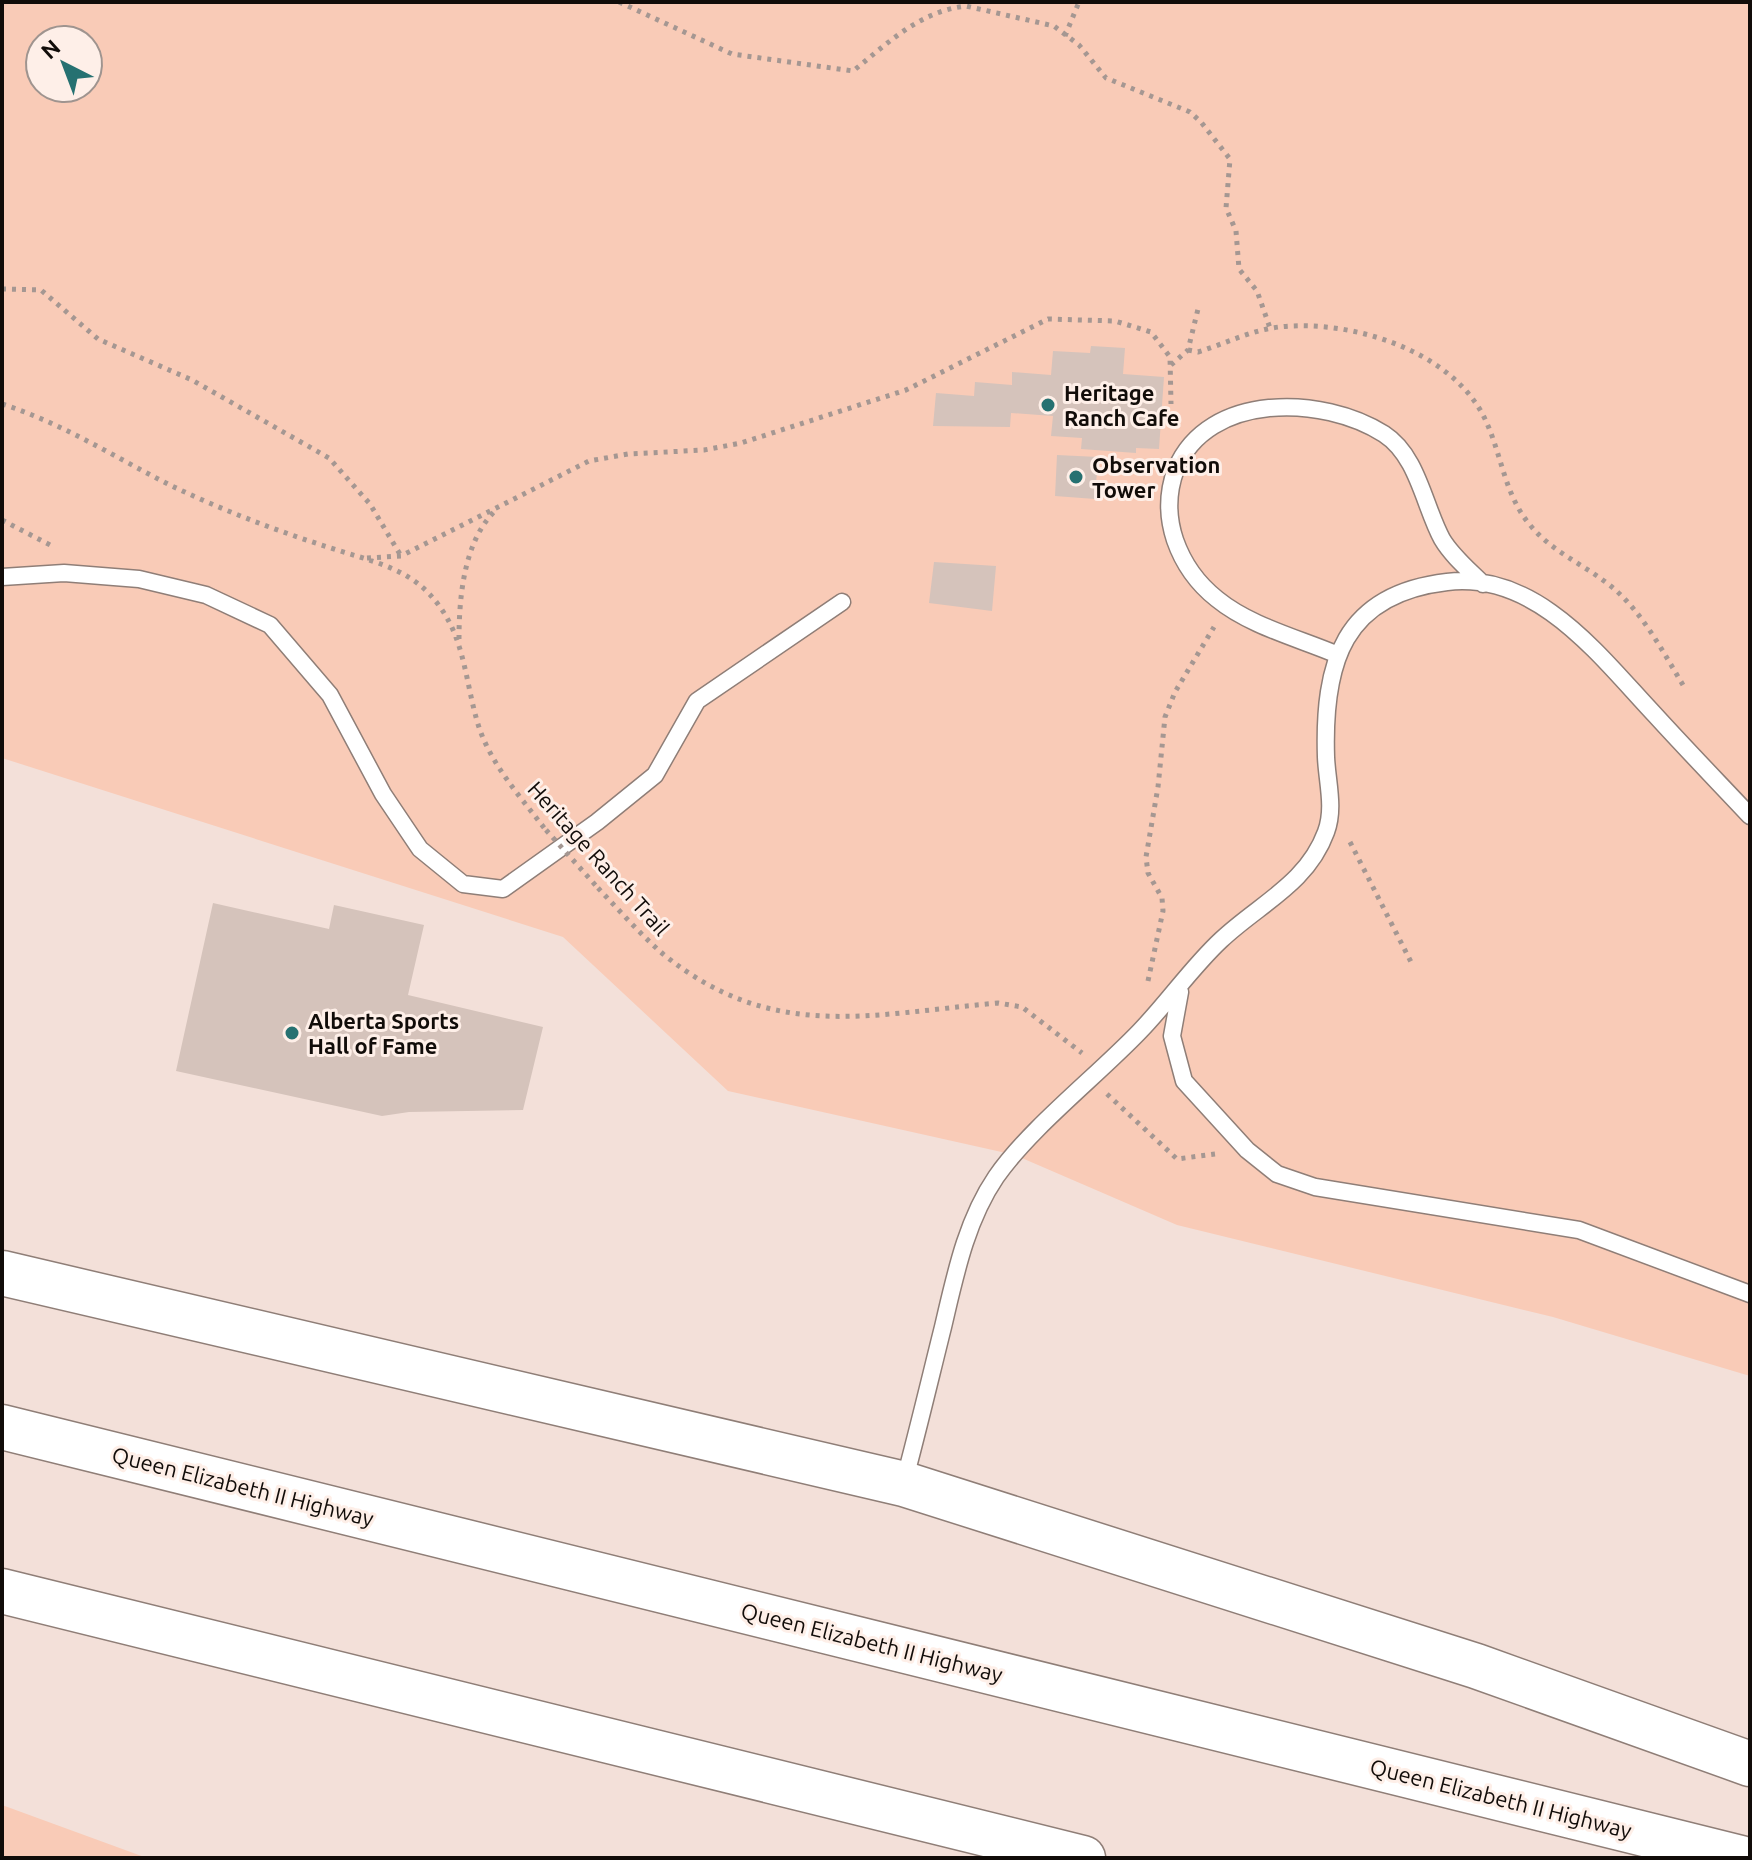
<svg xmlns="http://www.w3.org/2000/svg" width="1752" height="1860" viewBox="0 0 1752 1860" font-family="Ubuntu,sans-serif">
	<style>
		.green { fill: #f9cbb7; fill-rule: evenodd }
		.building { fill: #d5c3bb }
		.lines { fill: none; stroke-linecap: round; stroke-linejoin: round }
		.service-casing { stroke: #8f7e77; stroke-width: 19 }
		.motorway-casing { stroke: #8f7e77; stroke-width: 47 }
		.path { stroke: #a59792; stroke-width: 5; stroke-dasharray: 4 6; stroke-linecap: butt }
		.service { stroke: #fff; stroke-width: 16 }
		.motorway { stroke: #fff; stroke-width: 44 }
		.path-bridge { stroke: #a59792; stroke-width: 5; stroke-dasharray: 4 6; stroke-linecap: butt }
		.poi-dot { fill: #267171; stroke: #feefe8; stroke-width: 3 }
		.labels { text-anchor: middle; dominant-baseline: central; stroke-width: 6; stroke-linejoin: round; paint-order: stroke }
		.poi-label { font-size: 22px; font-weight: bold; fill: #110c09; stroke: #feefe8; text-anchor: start }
		.street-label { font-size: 22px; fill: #110c09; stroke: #feefe8 }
	</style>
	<rect width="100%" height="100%" fill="#f3e0d9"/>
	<path class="green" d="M2,2h1748v1374l-197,-59 -376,-92 -162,-70 -287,-64 -165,-154 -561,-179zM40,40h48v48h-48z
		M2,1805l145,53h-145z"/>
	<path class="building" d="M1091,346l34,2 -2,26 41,3 -5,72 -23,-1v5l-55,-4 1,-11 -31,-2 2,-20 -42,-3 -1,14 -77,-1 3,-33 38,3 1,-14 37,3v-13l39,3 2,-24 37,2z
		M1057,455l41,2 -3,42 -40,-3z
		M934,562l62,4 -4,45 -63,-8z
		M213,903l116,26 5,-24 90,20 -16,70 135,32 -20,83 -114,2 -27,4 -206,-45z"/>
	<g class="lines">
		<defs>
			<path id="service" d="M2,577l62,-4 75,6 67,16 64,30 60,70 53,99 37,55 43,35 40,5 94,-67 58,-47 42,-74 145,-99
				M1338,655c-40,-17 -88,-29 -121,-56 -19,-15 -34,-36 -42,-59 -8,-24 -8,-47 1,-71 32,-77 147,-74 208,-35 34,22 40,72 58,105 10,17 27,31 41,45
				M1180,992l-8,44 12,45 63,69 30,24 38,13 264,43 171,64
				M904,1482c14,-52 26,-103 39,-155 12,-51 23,-106 53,-150 34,-49 101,-101 144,-146 28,-29 52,-64 81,-91 38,-36 86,-56 105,-108 9,-24 1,-50 0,-75 -3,-94 17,-163 121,-175 91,-11 154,76 209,134 31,34 63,67 94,100"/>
			<path id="motorway" d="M2,1273l902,211 572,182 274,98
				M2,1427l1739,431
				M2,1591l1081,267"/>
		</defs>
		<use href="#service" class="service-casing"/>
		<use href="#motorway" class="motorway-casing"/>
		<path class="path" d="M619,2l113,52 121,17c35,-28 67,-60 113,-65l88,20 25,19 27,33 84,34 11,10 29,37 -4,49 10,23 3,38 18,22 13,37
			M1065,36l14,-34
			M2,289l39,1 57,49 94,41 137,78 41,46 31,52
			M1188,350l10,2c26,-8 54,-22 81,-25 71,-8 173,23 206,92 17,36 19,75 45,106 22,27 55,40 82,62 31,26 51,65 71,98
			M1171,365l17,-15 10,-41
			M2,404c60,19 114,54 170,82 50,24 105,45 159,62 42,14 82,20 109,59 27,37 26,85 41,126 14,36 41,66 64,96
			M2,520l52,27
			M367,558l34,-2 188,-95 39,-7 76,-4 37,-7 165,-53 142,-71 67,2 36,11 19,25 1,47
			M459,639c0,-42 5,-99 37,-129
			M1350,842l62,122
			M598,888c21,22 42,46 65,66 110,89 206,60 335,49l24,4 60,46
			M1148,981l15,-70 -1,-13 -14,-25 -2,-16 12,-70 7,-70 10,-25 39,-65
			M1107,1094l70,65 38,-5"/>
		<use href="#service" class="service"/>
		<use href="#motorway" class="motorway"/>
		<path class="path-bridge" d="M546,830l52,58"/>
	</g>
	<g class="poi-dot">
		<circle cx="1048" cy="405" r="8"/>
		<circle cx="1076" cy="477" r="8"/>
		<circle cx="292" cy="1033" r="8"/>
	</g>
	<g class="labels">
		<g class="poi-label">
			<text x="1064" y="392">Heritage<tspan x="1064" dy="25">Ranch Cafe</tspan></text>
			<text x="1092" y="464">Observation<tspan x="1092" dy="25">Tower</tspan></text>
			<text x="308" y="1020">Alberta Sports<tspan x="308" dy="25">Hall of Fame</tspan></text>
		</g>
		<g class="street-label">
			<text transform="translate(599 858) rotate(48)">Heritage Ranch Trail</text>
			<text transform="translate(243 1486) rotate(14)">Queen Elizabeth II Highway</text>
			<text transform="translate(872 1642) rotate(14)">Queen Elizabeth II Highway</text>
			<text transform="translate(1501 1798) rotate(14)">Queen Elizabeth II Highway</text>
		</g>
	</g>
	<rect width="1752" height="1860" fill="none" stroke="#110c09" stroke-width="8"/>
	<g transform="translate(64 64) rotate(318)"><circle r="38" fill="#feefe8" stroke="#9f948f" stroke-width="2"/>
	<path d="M0-6L14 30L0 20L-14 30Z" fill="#267171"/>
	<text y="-12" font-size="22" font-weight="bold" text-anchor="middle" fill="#110c09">N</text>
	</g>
</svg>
